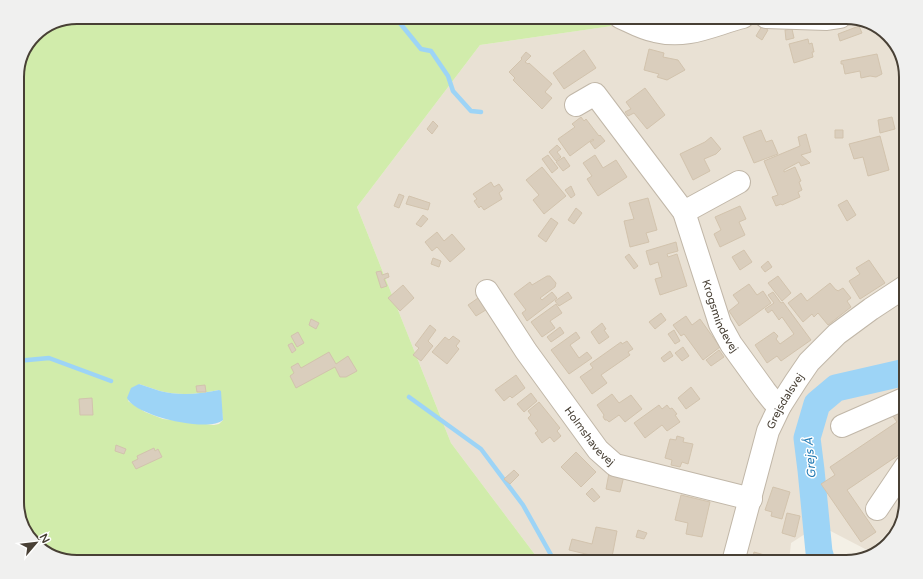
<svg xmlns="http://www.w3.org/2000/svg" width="923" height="579" viewBox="0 0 923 579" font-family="'Varela Round',sans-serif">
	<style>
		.residential { fill: #e9e1d4 }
		.green { fill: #d1ecab; fill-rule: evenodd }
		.water { fill: #9dd4f6 }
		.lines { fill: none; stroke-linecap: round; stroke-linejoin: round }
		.stream { stroke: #9dd4f6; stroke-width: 4.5 }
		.river { stroke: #9dd4f6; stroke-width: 27 }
		.building { fill: #dacebd; stroke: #d2c3ad }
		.minor-casing { stroke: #c1b7a8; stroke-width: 24 }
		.minor { stroke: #fff; stroke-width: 22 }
		.labels { text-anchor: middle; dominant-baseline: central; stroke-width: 3; stroke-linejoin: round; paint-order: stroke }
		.street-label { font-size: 11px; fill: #484035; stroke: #fff }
		.water-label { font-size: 12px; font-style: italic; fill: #237bb4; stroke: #fff }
		.rim { fill: none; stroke: #484035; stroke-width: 2 }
	</style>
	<rect width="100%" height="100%" fill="#f4f0e6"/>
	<path class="residential" d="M674,17h172l33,10 19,20 8,26v429l-6,18 -31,31 -50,-26 -28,18 -2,19h-250v-2l-88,-117 -94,-236 123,-162z"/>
	<path class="green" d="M77,17h517l18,9 -132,19 -123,162 94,236 88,117v2h-462l-33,-10 -19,-20 -8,-26v-433l18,-39zM139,384c7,2 14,5 21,7 18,5 41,3 59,-1l4,30 -4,4 -5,1 -51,-6 -18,-7 -17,-11z"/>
	<path class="water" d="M139,384c7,2 14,5 21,7 18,5 41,3 59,-1l2,1 2,29c-14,13 -88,-4 -96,-22l4,-10z"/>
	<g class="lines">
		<path class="stream" d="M395,17l26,32 10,2 17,25 5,15 18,20 10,1
			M17,361l32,-3 62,23
			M409,397l72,52 42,56 32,57"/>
		<path class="river" d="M822,562l-3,-10 -8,-82 -4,-32 10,-34 19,-16 70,-16"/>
	</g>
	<path class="building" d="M762,26l6,4 -6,10 -6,-4z
		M859,26l3,7 -22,8 -2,-7z
		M792,29l2,9 -8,2 -1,-10z
		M808,39l1,5 3,-1 2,9h-2l1,5 -19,6 -5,-19z
		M649,49l15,4 -1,4 15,3 7,10 -18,10 -10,-3 2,-3 -15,-4z
		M584,50l12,18 -32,21 -11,-16z
		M526,52l5,4 -6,6 3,2 1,-1 23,21 -7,8 7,6 -10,11 -29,-29 2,-2 -6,-6 13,-13 -1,-1z
		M877,54l5,20 -6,3 -6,-1 -9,2 -1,-7 -15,3 -2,-10h-2v-3z
		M645,88l20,27 -18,14 -13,-16 -6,3 -3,-4 6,-3 -5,-7z
		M581,117l3,4 2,-2 13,17 1,-1 5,6 -10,8 -5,-7 4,-2 -1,-1 -23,17 -12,-17 17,-12 -3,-3z
		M892,117l3,12 -15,4 -2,-13z
		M433,121l5,5 -6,8 -5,-5z
		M761,130l5,12 6,-2 6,14 -24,9 -11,-26z
		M835,130h8v8h-8z
		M806,134l5,18 -10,3 9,8 -9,3 -2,-4 -15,8v2l11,-5 6,14 -2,1 3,8 -4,2 2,5 -18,8 -1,-1 -5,2 -4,-9 6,-2 -14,-34 36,-15 -2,-9z
		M880,136l9,34 -21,6 -5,-19 -9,2 -5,-15z
		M711,137l10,12 -5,5 -12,5 6,12 -17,9 -13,-26 25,-12z
		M557,145l4,4 -4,3 4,5 -5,4 -7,-9z
		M548,155l10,13 -6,5 -10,-14z
		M595,155l8,13 13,-8 11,17 -29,19 -11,-17 5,-3 -9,-13z
		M564,157l6,9 -7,5 -7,-9z
		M542,167l24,29 -22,18 -11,-14 6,-5 -13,-15z
		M491,182l3,5 5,-3 4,6 -4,3 3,6 -18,11 -3,-4 -2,2 -5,-7 3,-2 -4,-5z
		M571,186l4,9 -4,3 -6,-8z
		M399,194l5,2 -5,12 -5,-2z
		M409,196l21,7 -2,7 -22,-6z
		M648,198l9,32 -11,3 3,9 -19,5 -6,-26 10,-2 -5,-16z
		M847,200l9,15 -9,6 -9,-16z
		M740,206l6,13 -7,3 6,13 -25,12 -6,-13 7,-4 -6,-13z
		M576,208l6,5 -8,11 -6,-4z
		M423,215l5,4 -7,8 -5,-3z
		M551,218l7,5 -12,19 -8,-6z
		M437,232l7,9 8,-7 13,15 -15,13 -13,-15 -5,4 -7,-9z
		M676,242l2,9 -11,3 1,3 9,-3 10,32 -27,9 -5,-16 7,-2 -4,-15 -8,3 -4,-14z
		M744,250l8,12 -12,8 -8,-13z
		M629,254l9,12 -4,3 -9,-12z
		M433,258l8,3 -2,6 -8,-3z
		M869,260l16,23 -25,16 -11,-18 11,-7 -4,-6z
		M768,261l4,6 -7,5 -4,-5z
		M381,271l1,4 6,-2 1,4 -5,2 3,7 -6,2 -5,-16z
		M547,276h3l6,7 -1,4 -15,11 2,2 10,-8 5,6 -30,23 -5,-8 4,-3 -12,-16 16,-12 2,3z
		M778,276l13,17 -9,8 -14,-18z
		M830,283l6,7h1l1,1 5,-3 8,10 -4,3 4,6 -23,18 -10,-12 -4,4 -2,-3 -9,8 -15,-19 13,-10 6,8z
		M749,284l8,11 6,-4 8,12 -32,23 -10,-15 10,-8 -6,-8z
		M403,285l11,13 -14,13 -12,-13z
		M568,292l4,6 -13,8 -4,-5z
		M773,292l8,11 2,-1 28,38 -30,21 -4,-5 -10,7 -12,-18 19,-13 4,4 -2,3 4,5 14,-10 -12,-17 -3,3 -7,-10 -4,3 -3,-4 9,-6 -6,-8z
		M481,296l8,12 -13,8 -8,-11z
		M556,304l6,9 -12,8 5,7 -13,9 -11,-15z
		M661,313l5,7 -11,9 -6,-7z
		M686,316l6,9 8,-6 20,28 -17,13 -19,-26 -3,2 -8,-11z
		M311,319l8,4 -3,6 -7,-4z
		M602,323l4,6 -2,1 5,7 -10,7 -8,-12z
		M430,325l6,5 -8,11 5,5 -12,15 -8,-6 6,-7 -4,-3z
		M560,327l4,6 -13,9 -4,-5z
		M674,330l6,11 -5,3 -7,-10z
		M298,332l6,11 -7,4 -6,-11z
		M576,332l4,6 -10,7 9,13 8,-6 5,6 -23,16 -18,-24z
		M453,336l7,5 -4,5 3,3 -12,15 -15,-12 13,-15 4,3z
		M627,341l6,8 -5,3 2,3 -29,20 6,8 -15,11 -12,-17 13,-9 -3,-4 31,-22 1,2z
		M292,343l4,7 -4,3 -4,-8z
		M683,347l6,9 -7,5 -7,-8z
		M719,350l5,7 -13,9 -5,-6z
		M670,351l3,5 -9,6 -3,-4z
		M329,352l7,12 12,-8 9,15 -11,6h-6l-5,-10 -39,21 -6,-12 4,-3 -3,-6 7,-4 3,5z
		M516,375l9,13 -13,10 -2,-2 -6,5 -9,-11z
		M205,385l1,7h-9l-1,-6z
		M691,387l9,12 -14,10 -8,-11z
		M531,393l6,8 -13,11 -7,-8z
		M612,394l7,9 12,-8 11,14 -17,13 -6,-7 -10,7 -2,-2h-2l-2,-3 1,-2 -7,-10z
		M92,398l1,17h-13l-1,-16z
		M539,402l21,26 -3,3 4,5 -7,6 -4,-5 -8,6 -7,-10 3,-2 -10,-13 3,-3 -3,-4z
		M659,405l3,4 5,-4 3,4 2,-1 5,6 -2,1 5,7 -13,9 -5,-6 -17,13 -11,-15z
		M900,405l6,9v36l-59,40 29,42 -15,10 -40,-58 14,-9 -5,-8 67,-45 -7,-10z
		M677,436l7,2 -1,4 10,2 -5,20 -6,-2 -2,5 -9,-2 1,-5 -7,-2 5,-19 6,1z
		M116,445l10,4 -2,5 -9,-3z
		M154,448l1,3 3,-2 4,8 -26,12 -4,-7 6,-3 -1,-3z
		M576,452l20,20 -15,15 -20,-20z
		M514,470l5,5 -9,9 -6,-5z
		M609,473l15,3 -4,16 -14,-3z
		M773,487l17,5 -8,27 -11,-3 1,-4 -7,-2z
		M592,488l8,9 -6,5 -8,-8z
		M681,495l29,7 -8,35 -16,-3 2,-11 -13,-3z
		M787,513l13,3 -5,21 -13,-4z
		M596,527l21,4 -6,31h-23l2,-7 -21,-5 3,-11 20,5z
		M638,530l9,3 -3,6 -8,-2z
		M754,552l35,10h-37z"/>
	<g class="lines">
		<defs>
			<g id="minor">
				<path d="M620,17c11,5 23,12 35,14 33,8 57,-6 88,-14"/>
				<path d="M766,17l61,2 13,-2"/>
				<path id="s1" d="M576,105l19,-11 89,118 36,112 11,20 34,47 8,10 7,5"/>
				<path d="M684,212l55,-30"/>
				<path id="s2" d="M487,291l39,60 72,99 17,15 136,34"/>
				<path d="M842,426l64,-28"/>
				<path d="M877,509l29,-43"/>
				<path id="s3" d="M733,562l35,-131 12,-25 16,-25 13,-19 28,-28 34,-25 35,-23"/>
			</g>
		</defs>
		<use href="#minor" class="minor-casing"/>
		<use href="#minor" class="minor"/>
	</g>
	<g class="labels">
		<g class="street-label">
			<text stroke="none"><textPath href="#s1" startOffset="280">Krogsmindevej</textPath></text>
			<text stroke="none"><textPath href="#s3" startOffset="170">Grejsdalsvej</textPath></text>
			<text stroke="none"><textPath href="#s2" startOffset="178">Holmshavevej</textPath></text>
		</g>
		<g class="water-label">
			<text transform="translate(810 458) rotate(-95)">Grejs Å</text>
		</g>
	</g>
	<path d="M0 0H923V579H0ZM77 24H846A53 53 0 0 1 899 77V502A53 53 0 0 1 846 555H77A53 53 0 0 1 24 502V77A53 53 0 0 1 77 24Z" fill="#f0f0ef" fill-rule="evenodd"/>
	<path class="rim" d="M77 24H846A53 53 0 0 1 899 77V502A53 53 0 0 1 846 555H77A53 53 0 0 1 24 502V77A53 53 0 0 1 77 24Z"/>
	<g transform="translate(36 543) rotate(62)" stroke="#ffffff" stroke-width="3" paint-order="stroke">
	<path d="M0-3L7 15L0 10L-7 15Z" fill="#484035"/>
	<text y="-6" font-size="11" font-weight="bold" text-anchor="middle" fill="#484035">N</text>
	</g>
</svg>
